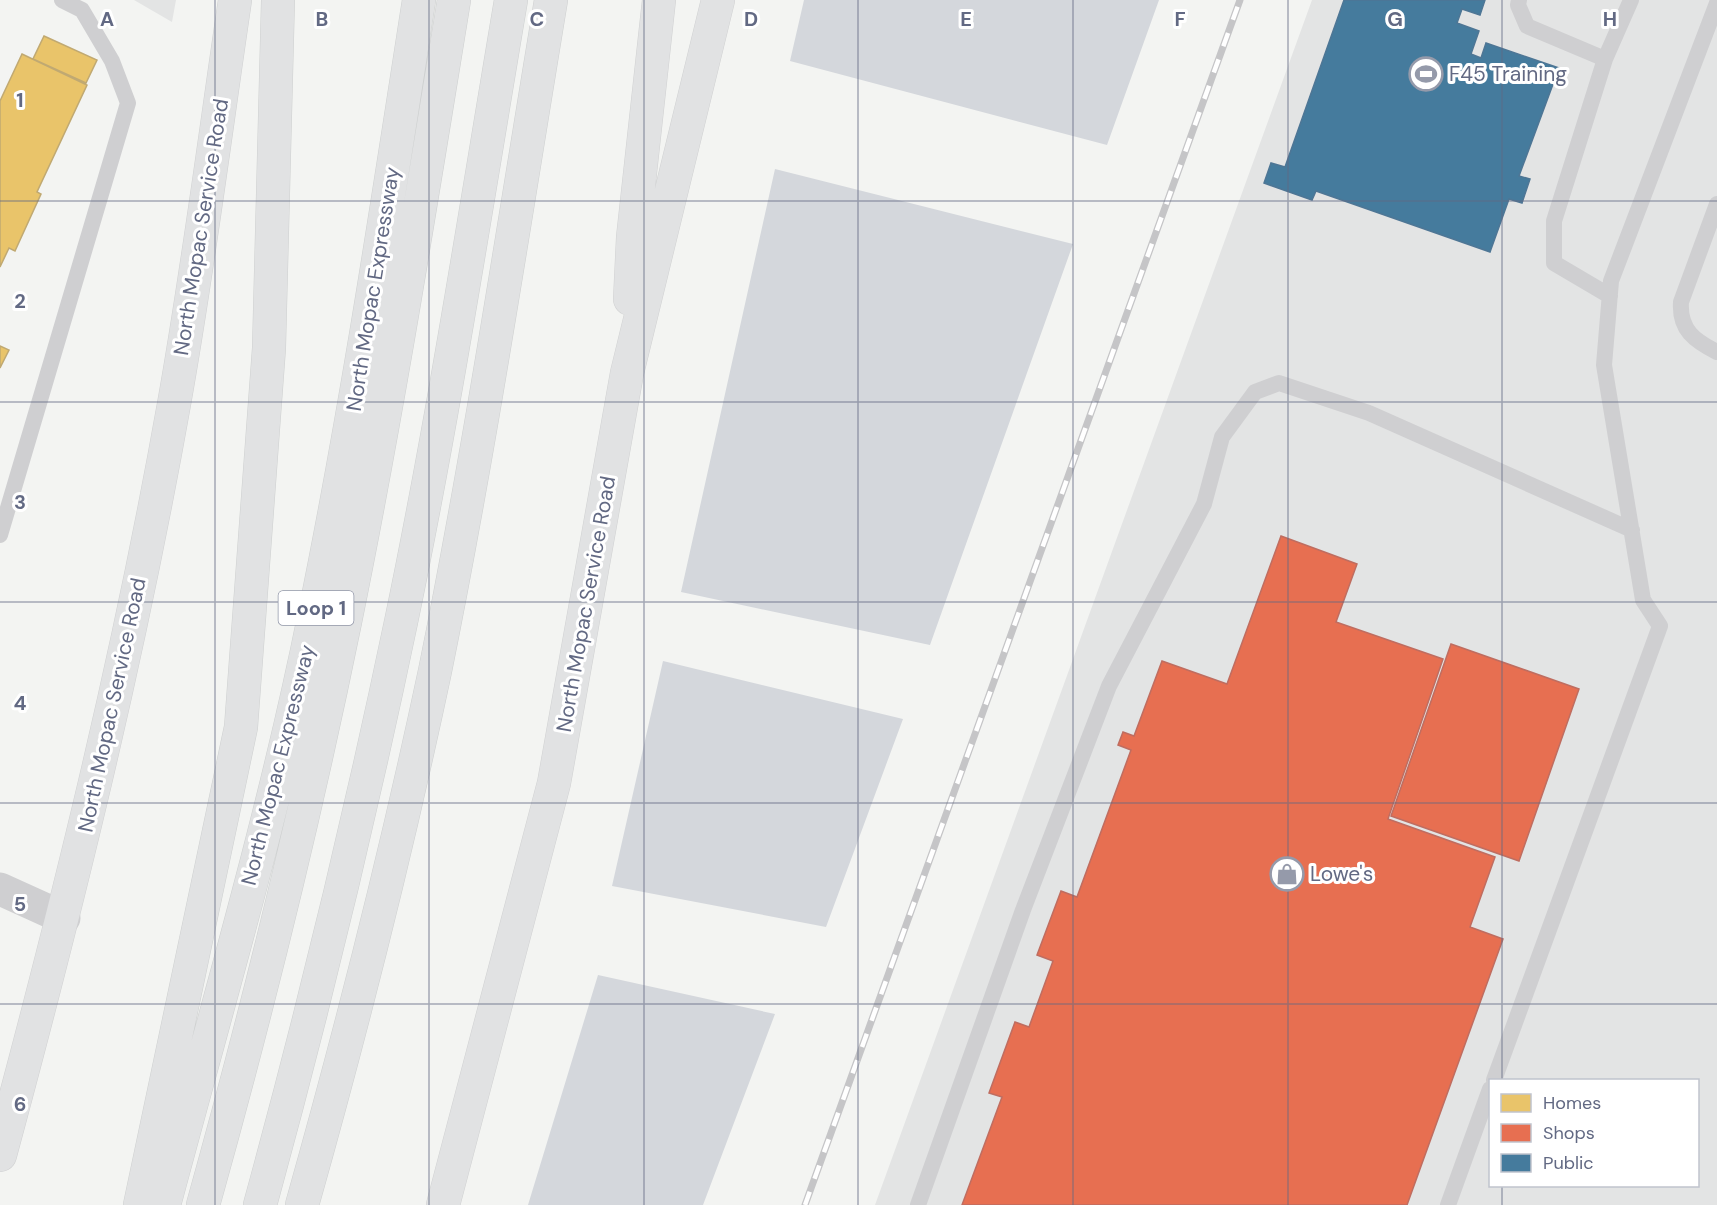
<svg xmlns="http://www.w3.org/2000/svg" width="1717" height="1205" viewBox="0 0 1717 1205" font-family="'DM Sans',sans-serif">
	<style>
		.built { fill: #e3e4e4; fill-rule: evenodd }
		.water { fill: #d4d7dc }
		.homes { fill: #e9c46a; stroke: #c0a972; stroke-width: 1.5 }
		.shops { fill: #e76f51; stroke: #bf6d60; stroke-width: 1.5 }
		.public { fill: #457b9d; stroke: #4e7695; stroke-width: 1.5 }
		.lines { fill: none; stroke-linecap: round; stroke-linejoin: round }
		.secondary-casing { stroke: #d0d1d2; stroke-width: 34 }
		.highway-casing { stroke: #ced0d0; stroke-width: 34 }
		.lane { stroke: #cfcfd1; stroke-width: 16 }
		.street { stroke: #cfcfd1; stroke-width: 33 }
		.secondary { stroke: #e1e2e3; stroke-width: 33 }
		.highway { stroke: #e1e2e3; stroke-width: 33 }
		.rail-casing { stroke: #c5c5c7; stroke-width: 7 }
		.rail { stroke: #fff; stroke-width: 4.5; stroke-dasharray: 14; stroke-linecap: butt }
		.grid { fill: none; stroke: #626983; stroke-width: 1.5; stroke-opacity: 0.55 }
		.labels { text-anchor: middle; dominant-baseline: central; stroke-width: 6; stroke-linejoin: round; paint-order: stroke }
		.shield { fill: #fff; stroke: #9196a8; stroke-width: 1.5 }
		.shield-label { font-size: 20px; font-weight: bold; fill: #626983 }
		.poi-label { font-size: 21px; fill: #626983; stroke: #fff; text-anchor: start }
		.street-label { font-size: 21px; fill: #626983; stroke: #fff }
		.grid-label { font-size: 20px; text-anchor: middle; font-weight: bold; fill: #626983; stroke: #fff; stroke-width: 6; stroke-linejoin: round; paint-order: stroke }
	</style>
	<rect width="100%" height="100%" fill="#f3f4f2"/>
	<path class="built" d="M134,0h42l-4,22z
		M1312,0h405v1205h-842zM1490,1080h208v106h-208z"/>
	<path class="water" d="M804,0h355l-52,145 -317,-84z
		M775,169l298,75 -143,401 -249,-53z
		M663,661l240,58 -77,208 -214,-41z
		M598,975l177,39 -72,191h-175z"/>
	<path class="homes" d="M44,36l53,24 -11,23 -53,-24z
		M22,54l65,31 -50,107 4,2 -26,57 -6,-3 -9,19v-166z
		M0,346l9,4 -9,18z"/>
	<path class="shops" d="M1281,536l76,28 -21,58 107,37 -55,160 107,38 -25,70 33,12 -96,266h-445l40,-108 -13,-4 26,-71 14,5 24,-66 -16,-6 24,-64 16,6 54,-147 -13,-5 5,-13 11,4 28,-75 65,23z
		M1451,644l128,45 -60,172 -128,-45z"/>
	<path class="public" d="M1344,0h141l-5,15 -18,-6 -5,14 22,8 -8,23 10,4 5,-15 73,25 -40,108 11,3 -8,24 -13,-4 -19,53 -174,-61 -4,9 -48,-17 7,-20 14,4z"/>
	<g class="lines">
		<defs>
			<path id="secondary" d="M630,299l3,-62 26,-237
				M0,1155c67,-248 129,-498 174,-751 24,-134 41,-269 61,-404
				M443,1205l111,-422 73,-410 91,-373"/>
			<path id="highway" d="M140,1205l101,-478 28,-379 9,-348
				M164,1205c52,-195 110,-390 150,-588 42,-205 73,-411 105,-617
				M203,1205c54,-193 102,-387 142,-583 42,-206 75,-414 109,-622
				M260,1205c53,-193 100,-387 141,-583 43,-206 75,-415 110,-622
				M302,1205c50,-177 95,-355 133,-534 45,-222 79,-448 116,-671"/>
		</defs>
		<use href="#secondary" class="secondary-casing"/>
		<use href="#highway" class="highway-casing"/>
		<path class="lane" d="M1519,0l-1,5 9,21 78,33 -51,162v42l56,33
			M1605,59l26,-59
			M1717,204l-36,98c-2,28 14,39 36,50
			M0,535l128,-432 -16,-42 -30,-51 -20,-10
			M1494,1080l166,-454 -17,-26 -39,-235 7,-84 106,-278
			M918,1205l105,-295 86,-224 95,-182 18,-67 33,-45 24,-9 90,30 263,117
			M1448,1205l42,-116"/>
		<path class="street" d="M0,889l64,29"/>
		<use href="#secondary" class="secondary"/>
		<use href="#highway" class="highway"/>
		<defs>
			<path id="rail" d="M805,1205l435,-1205"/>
		</defs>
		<use href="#rail" class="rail-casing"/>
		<use href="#rail" class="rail"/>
	</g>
	<path class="grid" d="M215,0v1205M429,0v1205M644,0v1205M858,0v1205M1073,0v1205M1288,0v1205M1502,0v1080M0,201h1717M0,402h1717M0,602h1717M0,803h1717M0,1004h1717M1502,1186v19"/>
	<defs>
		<symbol id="stadium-ring" viewBox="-11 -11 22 22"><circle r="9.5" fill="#fff" stroke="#959aaa" stroke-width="1.5"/><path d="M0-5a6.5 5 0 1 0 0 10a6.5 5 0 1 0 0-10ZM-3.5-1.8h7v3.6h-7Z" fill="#959aaa"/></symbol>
		<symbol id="shop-ring" viewBox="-11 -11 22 22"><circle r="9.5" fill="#fff" stroke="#959aaa" stroke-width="1.5"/><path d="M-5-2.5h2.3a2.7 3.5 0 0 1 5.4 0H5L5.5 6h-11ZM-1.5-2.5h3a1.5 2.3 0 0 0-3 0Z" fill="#959aaa"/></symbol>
	</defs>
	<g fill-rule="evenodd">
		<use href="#stadium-ring" x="1407" y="55" width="38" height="38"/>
		<use href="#shop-ring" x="1268" y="855" width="38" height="38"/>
	</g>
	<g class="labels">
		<rect class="shield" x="278.5" y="591" width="75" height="34" rx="4.5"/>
		<g class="shield-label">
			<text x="316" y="608">Loop 1</text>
		</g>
		<g class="poi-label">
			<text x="1449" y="74">F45 Training</text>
			<text x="1310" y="874">Lowe's</text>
		</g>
		<g class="street-label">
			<text transform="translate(201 227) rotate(-81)">North Mopac Service Road</text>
			<text transform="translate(373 289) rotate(-81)">North Mopac Expressway</text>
			<text transform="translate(586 604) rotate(-80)">North Mopac Service Road</text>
			<text transform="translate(112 705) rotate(-78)">North Mopac Service Road</text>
			<text transform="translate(278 765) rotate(-76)">North Mopac Expressway</text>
		</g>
	</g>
	<g class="grid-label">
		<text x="107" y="26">A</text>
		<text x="322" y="26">B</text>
		<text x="537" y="26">C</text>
		<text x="751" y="26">D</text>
		<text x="966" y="26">E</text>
		<text x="1180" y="26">F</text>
		<text x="1395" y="26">G</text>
		<text x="1610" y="26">H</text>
		<text x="20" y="107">1</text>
		<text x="20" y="308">2</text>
		<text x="20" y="509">3</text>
		<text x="20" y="710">4</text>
		<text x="20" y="911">5</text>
		<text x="20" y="1111">6</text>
	</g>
	<rect x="1489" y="1079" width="210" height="108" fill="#ffffff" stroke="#c0c3cd" stroke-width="1.5"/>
	<rect x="1501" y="1094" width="30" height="18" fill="#e9c46a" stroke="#c0c3cd" stroke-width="1.5"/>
	<text x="1543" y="1109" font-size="18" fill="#626983">Homes</text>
	<rect x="1501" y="1124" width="30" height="18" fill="#e76f51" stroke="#c0c3cd" stroke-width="1.5"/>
	<text x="1543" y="1139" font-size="18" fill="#626983">Shops</text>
	<rect x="1501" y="1154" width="30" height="18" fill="#457b9d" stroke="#c0c3cd" stroke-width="1.5"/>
	<text x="1543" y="1169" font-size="18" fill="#626983">Public</text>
</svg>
